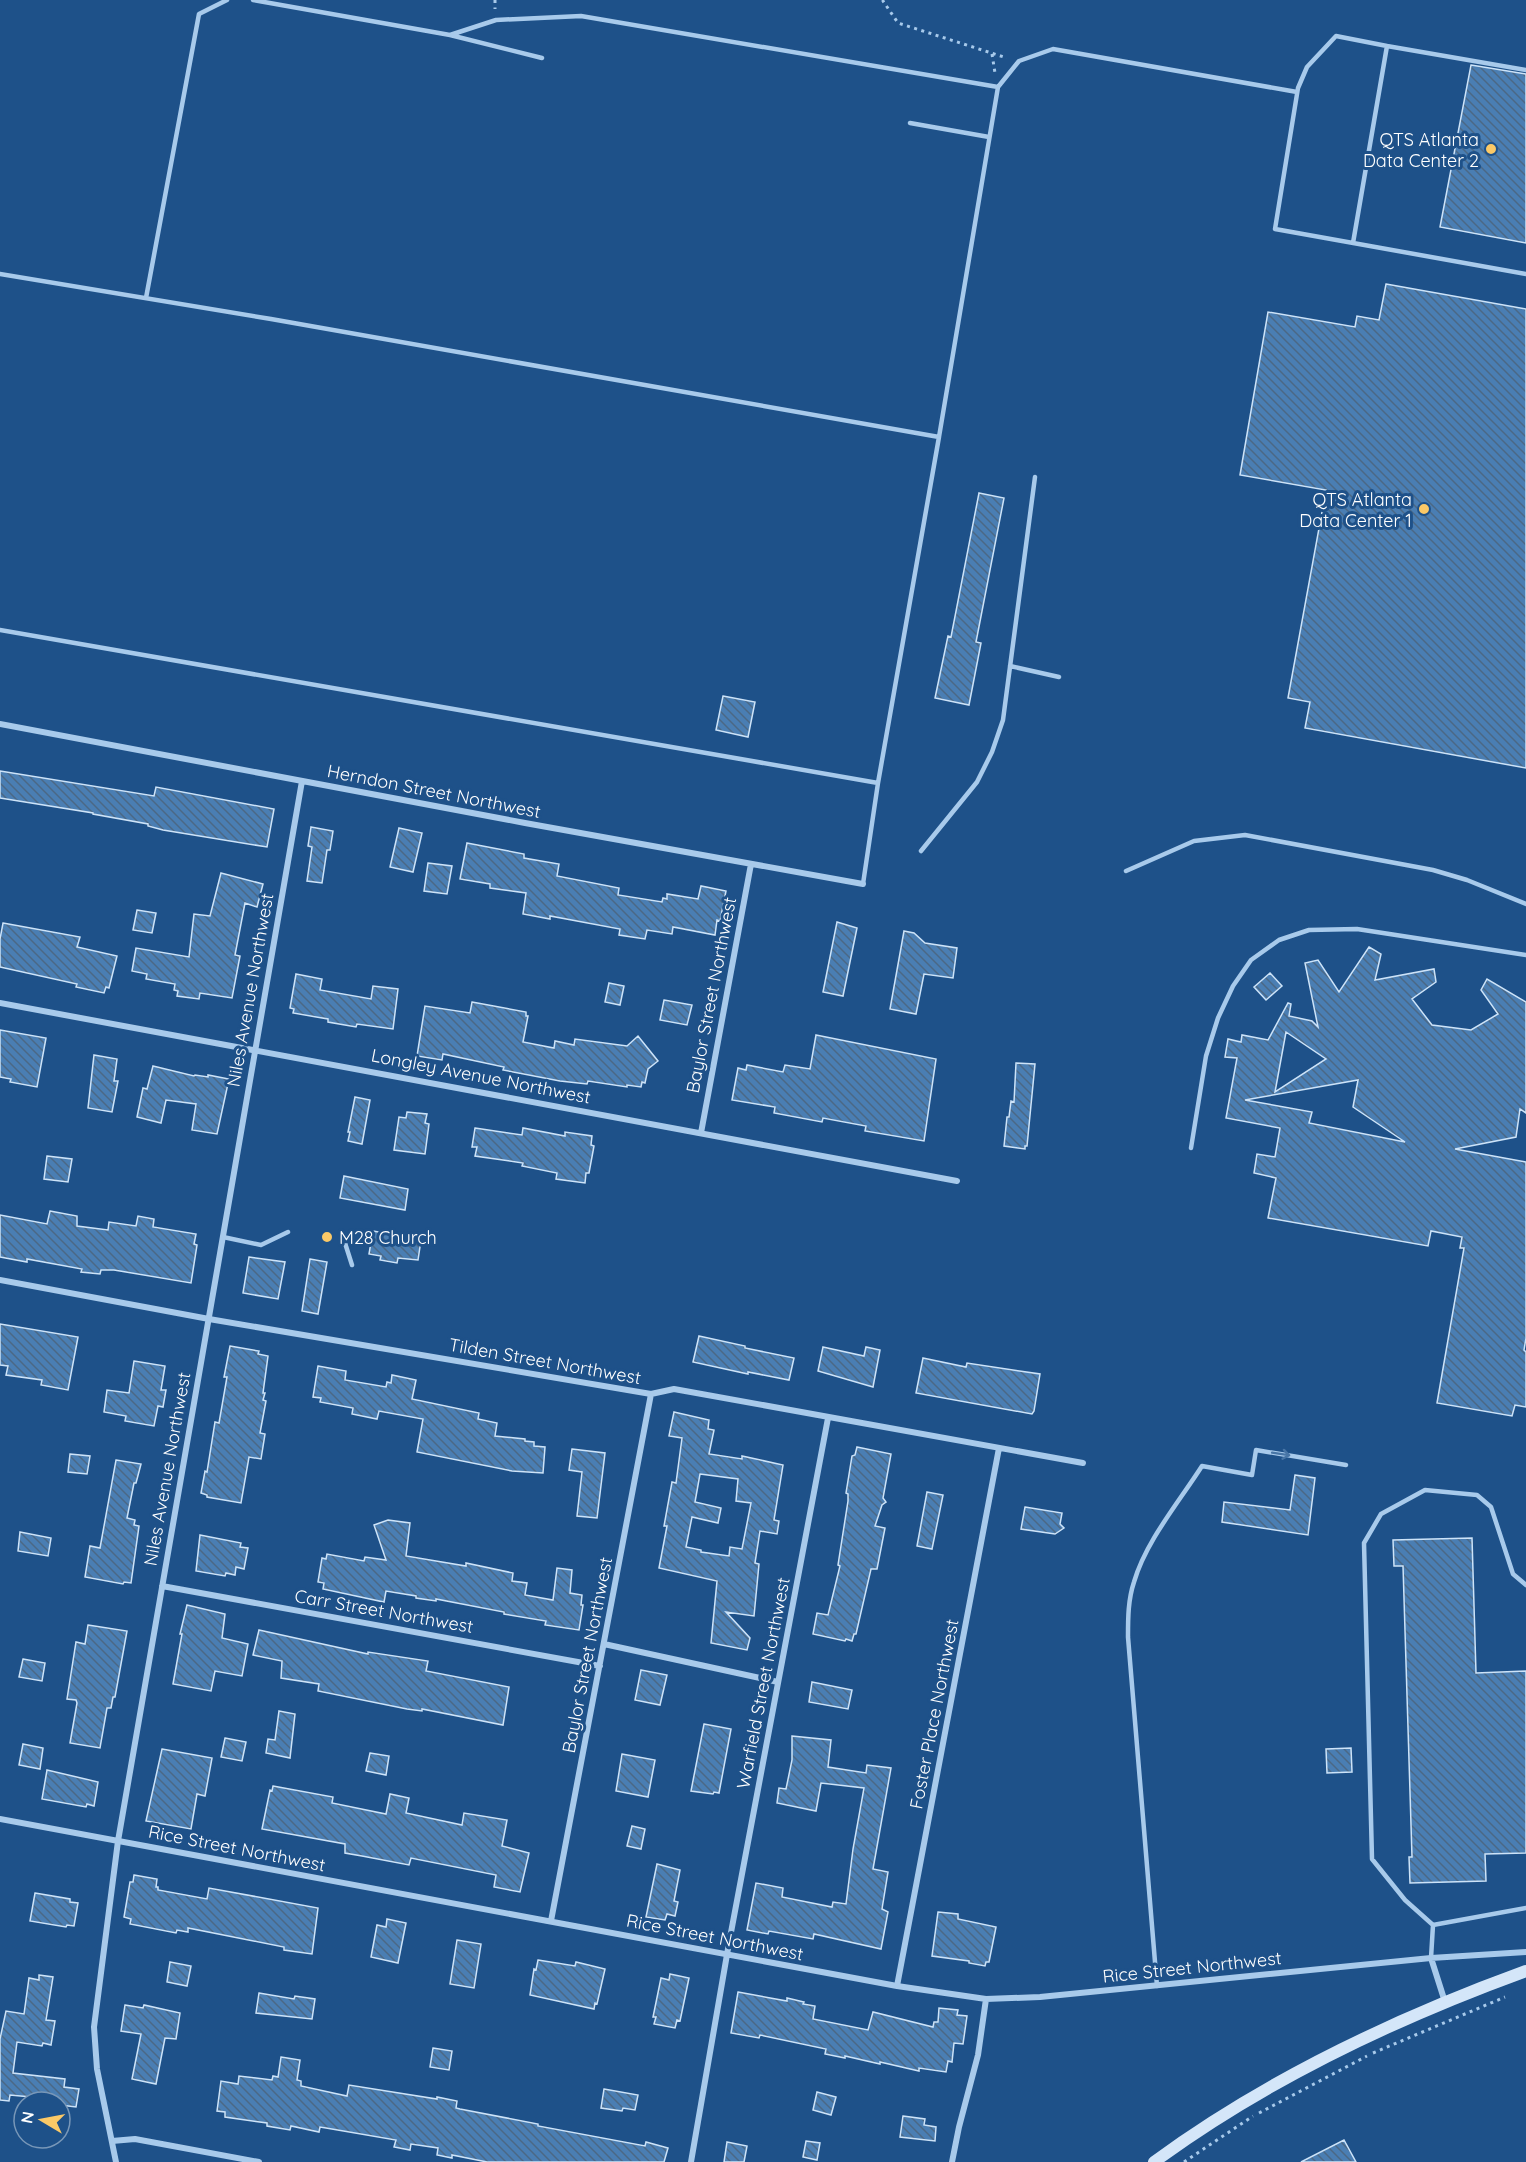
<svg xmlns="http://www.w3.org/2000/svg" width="1526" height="2162" viewBox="0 0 1526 2162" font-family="Quicksand,sans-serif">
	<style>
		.building { fill: url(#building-back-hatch); stroke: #cde3f8; stroke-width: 1.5; fill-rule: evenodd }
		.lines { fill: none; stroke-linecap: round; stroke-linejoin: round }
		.path { stroke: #a8caeb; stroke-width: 3; stroke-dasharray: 3 4.5; stroke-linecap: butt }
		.service { stroke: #a8caeb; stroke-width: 4.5 }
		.minor { stroke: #a8caeb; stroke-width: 6 }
		.secondary { stroke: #d4e6f9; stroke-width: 12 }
		.oneway { stroke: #4775a6 }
		.poi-dot { fill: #fbc967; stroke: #1e5189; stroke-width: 2 }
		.labels { text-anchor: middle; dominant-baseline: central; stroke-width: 6; stroke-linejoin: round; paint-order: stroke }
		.poi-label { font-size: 18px; fill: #fff; stroke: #1e5189; text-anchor: end }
		.street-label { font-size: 18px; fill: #fff; stroke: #1e5189 }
	</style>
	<defs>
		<pattern id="building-back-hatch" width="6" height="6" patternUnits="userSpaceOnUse" patternTransform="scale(1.5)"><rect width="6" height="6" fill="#4a7eb3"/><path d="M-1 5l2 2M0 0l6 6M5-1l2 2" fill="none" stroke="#4b6885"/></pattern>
	</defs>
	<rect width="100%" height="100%" fill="#1e5189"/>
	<path class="building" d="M1471,65l55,9v169l-86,-16z
		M1386,284l140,25v459l-221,-40 5,-26 -22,-4 38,-208 -86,-15 28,-163 87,15 2,-11 22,4z
		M979,493l25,5 -28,144 5,1 -12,62 -34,-7 13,-62 3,1z
		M723,696l32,6 -7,35 -32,-7z
		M0,771l154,25 2,-9 118,22 -7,38 -104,-17 -15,-4v-2l-55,-10v-1l-93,-15z
		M311,827l22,4 -3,19h-3l-5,33 -15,-2 5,-34 -4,-1z
		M399,828l23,5 -9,39 -23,-5z
		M467,843l57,11v4l35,6 -2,12 62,12 -1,7 44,7 1,-4 4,1v-5l31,5 3,-13 25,5 -6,30 -3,-1 -2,15 -42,-8 -1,7 -25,-4 -2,9 -26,-4 1,-6 -70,-13v3l-27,-5 3,-21 -36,-5v-4l-30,-5z
		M428,863l24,3 -5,28 -23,-3z
		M221,873l42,11 -6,23 -12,-4 -10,52 5,1 -8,42 -32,-5 -1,6 -22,-3 1,-5 -4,-1 1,-6 -29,-5 1,-5 -15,-3 4,-23 53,9 5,-43 16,2z
		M137,910l19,3 -4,20 -19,-3z
		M837,922l20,6 -14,68 -20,-4z
		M3,923l77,14 -3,10 40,9 -8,32 -3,-1 -2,6 -28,-6 1,-3 -77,-17v-28z
		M904,931l10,2 11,10 32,5 -4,30 -29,-4 -8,40 -26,-5z
		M1369,947l12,7 -6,26 59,-11 2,13 -24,17 20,26 39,5 27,-16 -17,-24 6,-11 39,23v111l-6,-4 -4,28 -61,12 71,13v176l-2,12 2,2v55l-11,-2 -3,11 -75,-13 27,-155h-4l2,-11 -31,-6 -3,15 -160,-28 8,-40 -22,-5 3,-19 18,3 5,-29 -54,-10 11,-60 -12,-1 3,-18 13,3 1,-7 26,5 20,-37 3,1 -2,12 23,5 6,6 -13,-64 13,-3 21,32zM1286,1032l40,27 -51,33zM1358,1080l-5,27 52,35 -96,-19 3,-11 -67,-12z
		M1270,973l12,13 -16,14 -12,-13z
		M296,974l26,5 -2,11 51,9 2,-13 25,3 -5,40 -36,-5 -1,3 -28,-5v-3l-35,-6 1,-4 -4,-1z
		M609,983l15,3 -4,19 -15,-3z
		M664,1000l28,5 -5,20 -27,-5z
		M472,1002l54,10v4h2l-5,26 31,6 1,-7 19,4 1,-6 52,7 11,-10 20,25 -10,8 -3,14 -3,-1 -1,5 -14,-2v2l-39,-6 -1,3 -27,-3 -57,-11 1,-3 -61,-13 -1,6 -25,-4 8,-50 45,7z
		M0,1030l46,8 -9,49 -27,-5 1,-3 -11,-2z
		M816,1035l120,24 -12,82 -59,-10 1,-5 -43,-8 -1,4 -48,-9 1,-6 -43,-7 6,-32 8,2 1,-5 36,7 2,-7 25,4z
		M94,1055l23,4 -3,22h4l-6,31 -24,-4z
		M1016,1063l19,1 -8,82h-2v3l-21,-3 3,-29h2l2,-16 3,1z
		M153,1066l41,10 1,-1 13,2v-2l21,4 -12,55 -25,-4 4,-26 -30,-4 -5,23 -24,-6 6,-29 4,1z
		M355,1097l15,3 -8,44 -14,-3 2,-9h-2z
		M407,1112l20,2 -2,9 4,1 -4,30 -31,-4 5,-33 7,1z
		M475,1128l47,7 1,-7 42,8v-4l27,4 -1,9 3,1 -5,27h-3l-1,10 -29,-4 1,-6 -35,-7 1,-3 -48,-7 2,-9h-5z
		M47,1156l25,3 -4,23 -24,-3z
		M344,1176l64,13 -3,21 -65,-12z
		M50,1211l27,5v10l31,4 1,-8 27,4 2,-10 16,3 -1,8 43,7 -2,10 3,1 -6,38 -77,-13h-13l-1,4 -19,-2 1,-3 -55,-10v3l-27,-5v-42l47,9z
		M373,1231l48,9 -3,20 -20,-2 -1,5 -17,-3 1,-4 -12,-2z
		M249,1257l36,5 -7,37 -35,-6z
		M310,1259l17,3 -9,52 -16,-3z
		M0,1324l78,13 -10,53 -27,-5 1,-5 -36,-5 2,-9 -8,-1z
		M699,1336l46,10v2l49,10 -5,22 -41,-8v2l-55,-12z
		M230,1346l29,5 -1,3 10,2 -5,37h2l-2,7 3,1 -6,32 5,1 -4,25 -12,-2 -8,46 -34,-6v-2l-6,-2 4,-22 2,1 8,-50 4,1 8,-46h-3z
		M823,1347l41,9 2,-9 14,3 -7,37 -55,-16z
		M923,1358l43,9 1,-4 73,11 -6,37 -2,3 -116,-21z
		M134,1361l31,5 -4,24h5l-3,17 -5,-1 -4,20 -29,-5 1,-5 -22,-4 3,-22 22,3z
		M318,1366l28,5 -1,9 41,7 1,-5 4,1 1,-8 24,5 -4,19 67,14 -1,6 19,4 -2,13 30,3v2l9,1v4l11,1 -2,26 -31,-2 -95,-19 6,-33 -44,-8 -2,8 -25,-5 1,-6 -33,-6 1,-4 -8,-1z
		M674,1412l35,8 -1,9 6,1 -5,24 33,5v-3l41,9 -9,55 5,1 -2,13 -17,-3 -5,32 4,1 -5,52 -28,-4 24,26 -3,12 -36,-7 6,-62 -58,-13 8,-42h-3l8,-44 4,1 6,-45 -13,-2zM700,1474l38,5 -2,22 15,2 -9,46 -12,-2 -1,9 -28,-4v-2l-15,-3 6,-30 26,6 3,-15 -26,-6z
		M857,1447l34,7 -8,44 3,4 -4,3 -7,21 10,2 -8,41h-6l-15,65h-2l-2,7 -6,-2 -1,2 -32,-7 4,-21 11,2 12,-49 -2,-1 10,-64v-7l-2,-1 6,-37 3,-1z
		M572,1449l33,4 -8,65 -20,-2 5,-44 -13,-2z
		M70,1454l20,2 -3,18 -19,-2z
		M116,1460l25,4 -5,19h-2l-7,35 8,2 -1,5 5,1 -8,57 -7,-1 -1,2 -38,-7 5,-31 10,2z
		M1295,1475l20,3 -7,57 -86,-13 2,-20 66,8z
		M927,1492l16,3 -11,54 -15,-3z
		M1025,1507l37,6 -2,11 4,4 -9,6 -34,-5z
		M388,1520l22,3 -4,33 60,10v-3l47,10 -1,8 15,2 -2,12 28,5 4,-32 15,2 -2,23 12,2 -1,10h2l-4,25 -34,-5 1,-4 -42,-7v-2l-68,-13v2l-20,-3v-2l-30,-5 -2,11 -61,-13 1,-6 -6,-1 4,-24 4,1 1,-5 37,7 1,-4 21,3 -12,-35z
		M20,1532l31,6 -3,18 -30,-5z
		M200,1535l41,8 -1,4 8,1 -4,21 -8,-2 -1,8 -9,-2 -1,3 -29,-5z
		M1472,1538l4,135 50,-2v182l-41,1 1,27 -76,2 -1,-26h3l-9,-291h-9l-1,-26z
		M187,1605l38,9 -3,24 26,6 -6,32 -27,-5 -4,20 -38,-7 9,-50h-2z
		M88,1625l39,6 -12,66h-2l-2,11h-4l-7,40 -30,-5 7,-40 -1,-3 -9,-1 9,-57 9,2z
		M259,1630l109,24v-2l60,9 -2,10 83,16 -6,38 -81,-16v2l-15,-2 -89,-18 1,-7 -38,-6 1,-17 -29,-6z
		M23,1659l22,4 -3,18 -23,-4z
		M641,1670l26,5 -7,30 -25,-5z
		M812,1682l40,8 -4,19 -39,-7z
		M279,1711l16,3 -5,44 -24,-5 2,-14 7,1z
		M704,1724l27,5 -12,64 -5,-1 -1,2 -22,-3z
		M792,1736l39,4 -3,27 38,6 1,-8 24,3 -18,101 15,3 -6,37 6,3 -7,37 -67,-15 -1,5 -44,-8 -1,3 -21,-4 9,-47 27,5 -1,9 50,10 1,-5 13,2 7,-55 11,-61 -43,-5 -5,28 -39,-8 2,-15 7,1 6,-29z
		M225,1738l21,4 -4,19 -21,-4z
		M23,1744l20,4 -3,21 -21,-4z
		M1351,1748l1,24 -25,1 -1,-24z
		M162,1749l50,9 -7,38 -8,-2 -6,35 -45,-8z
		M370,1753l19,3 -3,19 -20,-4z
		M622,1754l33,6 -7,37 -32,-6z
		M47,1770l51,12 -4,24 -7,-2 -1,3 -44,-8z
		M273,1786l60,11 -1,6 54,11 4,-20 19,4 -3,15 56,12 2,-12 43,7 -5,26 27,7 -9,39 -26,-5 2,-12 -85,-17 -2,7 -47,-9 -17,-3v-9l-83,-15 8,-39 2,1z
		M632,1826l13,3 -4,20 -14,-3z
		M657,1864l23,6 -6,31 4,1 -3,14 -8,-2 -2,6 -19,-3z
		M134,1875l23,4 -1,8h2v3l49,9 2,-11 109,20 -6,46 -28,-4v-3l-96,-19v4l-11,-2 -1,3 -46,-9 1,-5 -7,-2 6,-35h3z
		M35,1893l35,6v3l8,1 -4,23 -7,-1 -1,2 -36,-6z
		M938,1912l20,2v5l38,8 -7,35h-3l-1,4 -16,-3v-2l-37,-5z
		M387,1919l19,4 -8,40 -27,-6 6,-32 9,2z
		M457,1940l24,4 -7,44 -24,-4z
		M538,1960l37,6 1,-4 29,7 -8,35 -2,-1 -1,6 -64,-14 4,-26 2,1z
		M170,1962l21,4 -4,20 -20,-4z
		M670,1974l19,4 -9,43 -3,-1 -2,8 -21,-4 2,-7h-3l8,-39 8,2z
		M39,1975l14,2 -7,43 9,1 -4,24 -8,-2 -1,3 -25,-4 -4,31 52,6 -1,8 15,2 -3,18 -16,-2v-3h-29v-5l-21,-2 -1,6 -9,-1v-61l6,-28 18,3 5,-36 10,2z
		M738,1992l49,9v-3l17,4 -1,2 12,2 -2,13 55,11 5,-18 60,15 1,-5h4l1,-14 19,2 -1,5 10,1 -4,28 -9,-1 -2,19 -4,-1 -2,11 -27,-4v3l-39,-9v2l-35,-8v2l-20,-4 1,-5 -66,-14 -1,3 -28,-5z
		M259,1993l35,6 1,-3 20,3 -3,20 -56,-6z
		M125,2005l18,3 1,-3 36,8 -4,26 -11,-1 -9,46 -24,-5 9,-45 -20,-3z
		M433,2048l19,3 -3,19 -19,-3z
		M281,2057l19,3 -3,20 4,1v5l46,10 2,-11 88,14v-2l20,4 -1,7 4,1 78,15v2l107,20 1,-4 22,6 -4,14h-177l-35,-7v3l-15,-3 1,-7 -27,-4 -1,6 -16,-3 2,-7 -70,-12 -6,-1 -1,5 -28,-6 -1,4 -23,-4v-3l-42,-6v-5l-8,-1 4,-30 17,3 1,-8 33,4 1,-4 5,1z
		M604,2089l34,6 -3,15 -12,-2 -1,3 -21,-3z
		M817,2092l19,5 -5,18 -18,-5z
		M903,2116l22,3 -1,6 12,2 -1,14 -35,-4z
		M1344,2140l12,22h-55z
		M806,2141l14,2 -3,17 -14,-3z
		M727,2142l20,4 -3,16h-20z"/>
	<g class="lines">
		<path class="path" d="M495,0v9
			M884,0l-1,1 15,22 109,35
			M992,54l3,19
			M1373,2053l132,-56
			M1259,2113l108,-57
			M1184,2162l69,-46"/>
		<path class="service" d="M253,0l197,35 46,-15 85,-4 417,71 -59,350
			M450,35l92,23
			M1387,46l139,24
			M998,87l21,-26 34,-12 244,43
			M910,123l79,14
			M1353,243l34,-197 -51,-10 -29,31 -9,21 -23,141 251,45
			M0,274l271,45 668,118 -61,346 -15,101
			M146,298l53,-284 28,-14
			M0,630l878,153
			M1010,666l49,11
			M921,851l56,-69 15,-30 11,-32 32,-243
			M1126,871l68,-30 51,-6 188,35 34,10 59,24
			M1191,1148l15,-92 12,-38 15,-32 18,-26 28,-20 30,-10 48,-1 169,26
			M223,1237l38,8 27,-13
			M345,1243l7,22
			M1433,1925l93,-17
			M1431,1958l2,-33 -28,-25 -33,-41 -8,-316 17,-29 44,-24 52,5 14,12 22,67 13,11
			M1157,1986l-29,-349c0,-19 0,-37 6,-55 12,-41 45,-80 68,-116l50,9 4,-25 90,15"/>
		<path class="minor" d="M0,724l525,99 338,61
			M0,1003l957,178
			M701,1133l50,-269
			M0,1280l209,39 442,75 23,-5 409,74
			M162,1586l438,80
			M604,1644l174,38
			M0,1819l897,167 89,13 54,-2 391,-39 14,44
			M551,1921l100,-527
			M1431,1958l95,-6
			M897,1986l102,-538
			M112,2141l23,-2 124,23
			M116,2162l-19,-93 -3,-42 24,-186 184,-1060
			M691,2162l38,-219 99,-525
			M952,2162l7,-35 19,-72 8,-56"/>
		<path class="secondary" d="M1154,2162c113,-83 240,-143 372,-191"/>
	</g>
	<defs><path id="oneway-shaft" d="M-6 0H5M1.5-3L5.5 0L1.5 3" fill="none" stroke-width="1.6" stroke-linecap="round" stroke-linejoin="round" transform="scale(1.5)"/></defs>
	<use class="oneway" href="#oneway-shaft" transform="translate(1281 1454) rotate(9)"/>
	<g class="poi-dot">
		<circle cx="1491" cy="149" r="6"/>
		<circle cx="1424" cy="509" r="6"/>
		<circle cx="327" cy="1237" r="6"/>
	</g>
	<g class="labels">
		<g class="poi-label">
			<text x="1479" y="139">QTS Atlanta<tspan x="1479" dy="21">Data Center 2</tspan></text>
			<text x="1412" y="499">QTS Atlanta<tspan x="1412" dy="21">Data Center 1</tspan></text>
			<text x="339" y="1237" text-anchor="start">M28 Church</text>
		</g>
		<g class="street-label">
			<text transform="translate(434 791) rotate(11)">Herndon Street Northwest</text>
			<text transform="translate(250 990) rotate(-80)">Niles Avenue Northwest</text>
			<text transform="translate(711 995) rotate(-79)">Baylor Street Northwest</text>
			<text transform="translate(481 1076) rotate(11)">Longley Avenue Northwest</text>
			<text transform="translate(545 1361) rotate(10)">Tilden Street Northwest</text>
			<text transform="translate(167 1469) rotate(-80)">Niles Avenue Northwest</text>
			<text transform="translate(384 1611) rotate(10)">Carr Street Northwest</text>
			<text transform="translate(587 1655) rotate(-79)">Baylor Street Northwest</text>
			<text transform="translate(763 1683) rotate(-79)">Warfield Street Northwest</text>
			<text transform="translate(934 1714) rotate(-79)">Foster Place Northwest</text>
			<text transform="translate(237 1848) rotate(11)">Rice Street Northwest</text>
			<text transform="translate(715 1937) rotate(11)">Rice Street Northwest</text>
			<text transform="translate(1192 1967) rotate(-6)">Rice Street Northwest</text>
		</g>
	</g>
	<g transform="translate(42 2120) rotate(280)"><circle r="28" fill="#1e5189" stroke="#7897b8" stroke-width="1.5"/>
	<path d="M0-4.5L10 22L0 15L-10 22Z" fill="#fbc967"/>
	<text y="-9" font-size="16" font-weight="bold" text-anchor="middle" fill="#ffffff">N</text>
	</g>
</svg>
